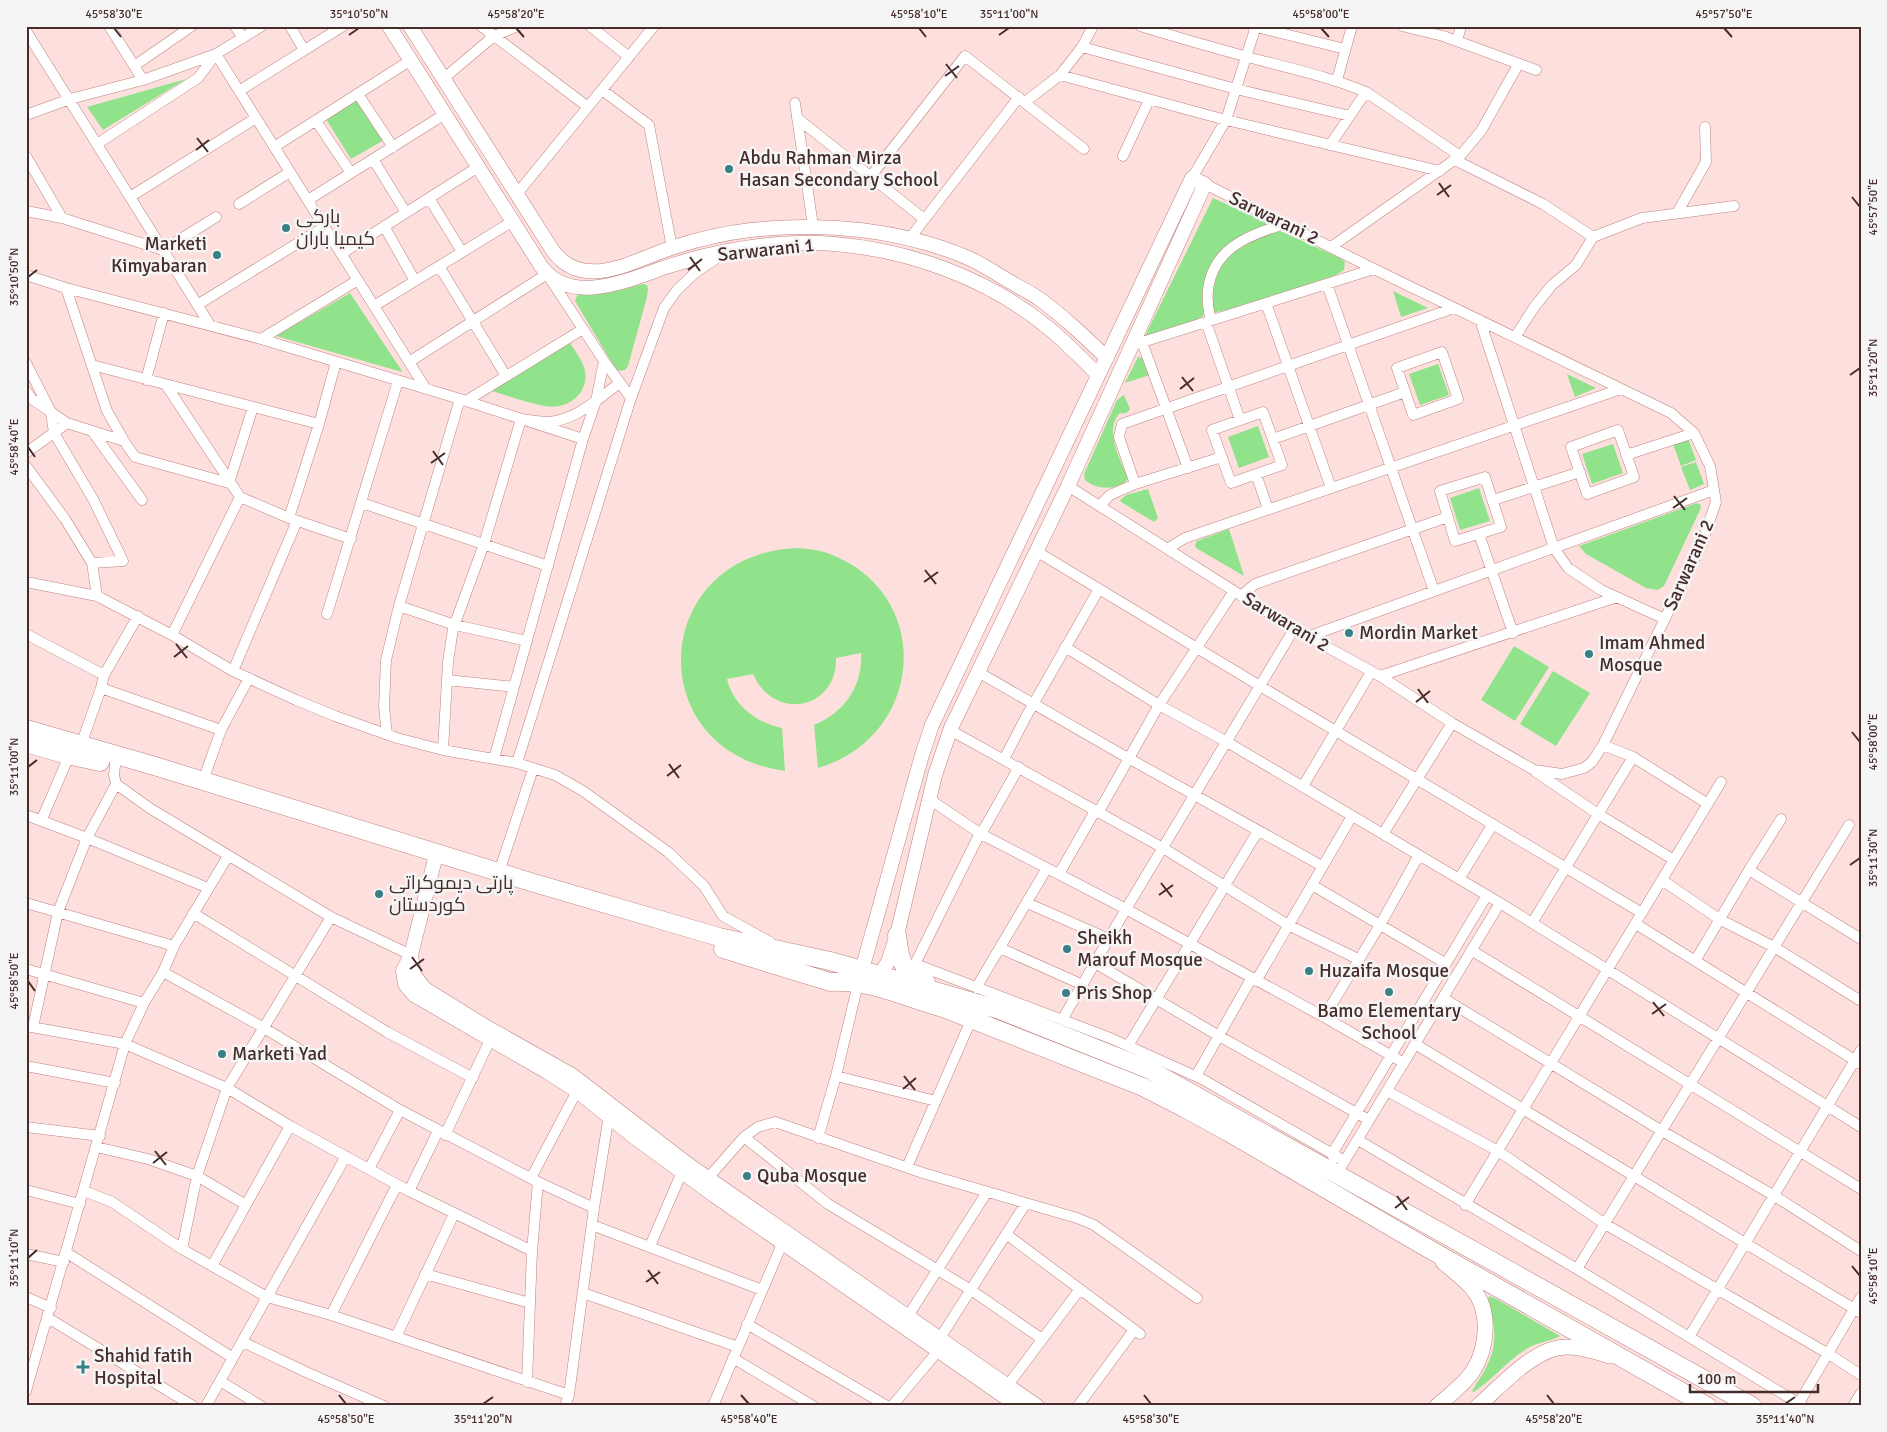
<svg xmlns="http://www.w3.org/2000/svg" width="1887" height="1432" viewBox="0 0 1887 1432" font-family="Signika,Cairo,sans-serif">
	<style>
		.green { fill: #91e38b }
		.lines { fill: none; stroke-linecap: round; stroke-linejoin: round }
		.street-casing { stroke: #c0817e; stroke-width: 11 }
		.secondary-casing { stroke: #c0817e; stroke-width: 15 }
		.primary-casing { stroke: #c0817e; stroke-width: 16 }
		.highway-casing { stroke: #c0817e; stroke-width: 19 }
		.street { stroke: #fff; stroke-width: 10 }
		.secondary { stroke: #fff; stroke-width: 14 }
		.primary { stroke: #fff; stroke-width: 15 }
		.highway { stroke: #fff; stroke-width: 18 }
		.ticks { fill: none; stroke: #462c2b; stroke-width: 2 }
		.poi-dot { fill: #388086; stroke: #f5f5f5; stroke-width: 2 }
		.labels { text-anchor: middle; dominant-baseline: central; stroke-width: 5; stroke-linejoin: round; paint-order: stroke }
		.poi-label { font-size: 19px; fill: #462c2b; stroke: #f5f5f5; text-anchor: start }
		.street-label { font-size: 19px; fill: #462c2b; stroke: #f5f5f5 }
		.neatline { fill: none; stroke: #462c2b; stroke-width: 2 }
		.ticks-label { font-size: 12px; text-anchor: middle; fill: #462c2b }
	</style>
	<rect width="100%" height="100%" fill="#fde0de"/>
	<path class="green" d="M186,79l-83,51 -16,-23z
		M357,98l27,42 -33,19 -25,-40z
		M1213,198l61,28 -57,31 -14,59 -7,4 -51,16z
		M1276,229l64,29 5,4 -1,8 -8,5 -97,32 -26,6c-1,-4 -4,-10 -4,-15 0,-5 3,-11 4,-15 9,-30 36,-43 63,-54z
		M643,284l4,1 1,4 -1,8 -19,69 -3,4 -6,1 -4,-3 -40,-67 2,-5 4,-4 28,1z
		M1393,291l35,17 -27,9z
		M350,293l52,78v1l-126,-36z
		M570,343c6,9 13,18 15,28 4,24 -19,39 -40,35 -18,-3 -36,-10 -53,-15z
		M1138,357l5,1 7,17 -25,8z
		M1438,364l11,31 -29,10 -11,-31z
		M1567,374l29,14 -21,9z
		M1124,395l6,14c-2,4 -5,5 -10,4 -17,18 1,47 8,66 -10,12 -32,11 -43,1l-1,-6 33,-74z
		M1258,426l11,31 -30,11 -11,-31z
		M1688,438l8,22 -15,6 -8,-22z
		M1613,444l10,29 -31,11 -10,-30z
		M1696,462l8,22 -14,6 -9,-23z
		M1479,488l11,33 -30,9 -10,-32z
		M1148,489l10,29 -4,4 -33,-20 -1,-2 6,-5z
		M1697,503l4,2 -1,5 -36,76 -6,4 -12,-2 -60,-34 -7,-8z
		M1229,529l15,47 -48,-28 -1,-3 2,-4z
		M797,548c11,1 23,2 33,6 106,41 94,183 -12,214l-4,-43c30,-12 49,-39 47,-72l-25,5c1,52 -62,64 -83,16l-26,5c6,26 30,44 55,49l3,43c-146,-20 -135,-217 12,-223z
		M1514,646l35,21 -34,54 -34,-21z
		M1553,671l37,22 -34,53 -36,-22z
		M1490,1296l8,4 62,36c-9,5 -22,6 -32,12 -20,12 -35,31 -54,44l-2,-1c25,-38 27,-49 16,-93z"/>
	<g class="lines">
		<defs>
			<path id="street" d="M109,26l34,54
				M235,26l8,12
				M290,26l14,24
				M481,26l107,81
				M590,26l39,31
				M1140,26c36,11 71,21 108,31 39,11 80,19 118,35l94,64
				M1252,26l93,23
				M1402,26l41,10 93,34
				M26,31l184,294
				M1457,41l4,-15
				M1082,47l154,42 114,27
				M134,66l58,-40
				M1060,75l166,45 214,51
				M443,79l51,-43 24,-10
				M1337,80l15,-54
				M602,90l47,35 23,123
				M239,91l104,-65
				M358,94l35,53
				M1025,102l35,-27 22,-28 11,-21
				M795,103l18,123
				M26,115l44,-16 73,-19 73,-26 46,-28
				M797,118l127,101
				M316,121l35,52
				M97,144l101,-66 18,-24 210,335
				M1330,145l36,-53
				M274,147l137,-87
				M26,156l36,62
				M1123,156l26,-56
				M373,159l33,54
				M1455,160l88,44 50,33
				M871,176l94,-120 119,93
				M1192,178l34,-58 30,-94
				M516,195l138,-169
				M130,197l126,-79
				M429,198l33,54
				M308,200l137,-86
				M239,204l51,-32
				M26,211l36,7 101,32 53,-33
				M1677,213l29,-51 -1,-35
				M384,226l31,55
				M910,238l109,-141
				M1331,247l129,-91 21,-25 37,-66
				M341,254l137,-87
				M439,266l67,110
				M26,275l40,13 195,51 199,60 123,40
				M1327,284l107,307
				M66,288l41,123 17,30
				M1266,303l65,185
				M197,305l127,-78
				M374,306l139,-85
				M1211,320c-9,-31 0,-61 29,-78 13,-8 29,-13 44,-18
				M1480,320l74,228 14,20 33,22 64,29
				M1206,322l34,98
				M1515,337l20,-31 17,-21 24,-20 17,-28 49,-19 92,-12
				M261,339l97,-59
				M1142,342l46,126
				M1133,345l241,-76
				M1442,352l16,47 -45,16 -16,-47z
				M409,362l138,-88 57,87 27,37
				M26,363l25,49 16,11 57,18 11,16 94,26 24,-76
				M92,365l227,59
				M146,380l18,-67
				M166,385l74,112 49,21 62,21
				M26,391l6,8 19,13 3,21 39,66 30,62 -31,2
				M466,401l117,-72
				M1263,412l19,53 -51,18 -19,-53z
				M1618,430l16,47 -47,17 -16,-47z
				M92,431l50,69
				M1273,439l132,-47
				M26,453l41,-30
				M1626,455l68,-22
				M26,466l39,53 27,44 5,33
				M1256,474l12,35
				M1485,477l16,50 -46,14 -15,-50z
				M1135,484l-16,-47 3,-13 332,-116
				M1068,486l226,143 86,47 72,47 82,47 28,4 22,-6 8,-6 11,-17 99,-202 14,-41 -6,-36 -16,-33 -23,-20 -297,-144 -169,-85
				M1493,500l87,-28
				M362,503l186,63
				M1099,506l11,-11 25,-11 87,-27
				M289,518l30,-94 17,-62
				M1479,534l34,99
				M1167,549l18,-11 436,-149
				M1036,551l224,135 382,227
				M26,582l71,14 75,39 61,36 63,29 39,16 62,22 46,12 74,13 38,12 28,16 85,61 36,34 19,30 47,26
				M1241,596l14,-12 193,-67
				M399,606l56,19 72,16
				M327,614l71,-233
				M26,634l78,41
				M172,635l68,-138
				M1307,637l407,-147
				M1065,647l94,58 68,37 273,161 361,224
				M233,671l64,-150
				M978,672l150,86 194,108
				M1380,676l237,-79
				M447,680l67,7
				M101,688l120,42
				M950,730l213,118 125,77 70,34
				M387,734l-3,-27 2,-47 13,-54 61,-207
				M81,745l20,-57 3,-13 34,-59
				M1603,745l30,12 75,47
				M443,750l5,-88 5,-33 31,-85 37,-125c9,1 19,3 28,3 29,-3 48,-23 71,-39
				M116,756l-2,19 2,9 35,25 180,108 80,38
				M494,759l89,-320 13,-38 8,-40
				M1004,759l23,-44 72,-126
				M517,763l114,-365 33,-90 13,-18 19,-18 27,-18
				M1536,772l62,42 76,46
				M203,781l18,-51 28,-52
				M1303,786l68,-114
				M929,799l52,35 145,75 198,108 80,46
				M1098,813l61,-108 75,-114
				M26,815l61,23 121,50
				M41,821l28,-65
				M980,833l-65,131 195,74 92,41 143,82
				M981,834l38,-67
				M1383,834l69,-111
				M1749,870l112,69
				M499,872l34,-103
				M1059,874l36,-63
				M1459,879l34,-55
				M1662,880l57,39 55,28 87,54
				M1312,885l133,78
				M26,903l148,43
				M1027,903l82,36
				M193,913l194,119 86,46
				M1532,923l101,-166
				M1636,924l225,140
				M1000,948l83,37
				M1471,950l390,239
				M1695,961l54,-91 32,-51
				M1095,963l124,73 150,84
				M26,969l118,34
				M163,972l101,56 136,82 138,72 56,26
				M1256,981l96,-165
				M976,988l71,-120
				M1443,998l219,133 111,64 88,56
				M1324,1017l56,-92 39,-70
				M1062,1020l64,-111 168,-280
				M26,1026l99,18 102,44 63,38 119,65 123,60
				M33,1027l25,-115 29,-74 29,-54
				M1415,1044l446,269
				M1128,1046l130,-215
				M26,1066l89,17
				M836,1076l100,25
				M1196,1076l55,-97
				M1387,1091l111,60 107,73 222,129 34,22
				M26,1127l74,9
				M445,1135l45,-95
				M744,1137l84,67 143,86 71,49
				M818,1138l18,-62 22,-92
				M1358,1140l219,129 226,137
				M96,1147l52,12 49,17 49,29
				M1334,1159l-2,-5 155,-259
				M907,1167l65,-149
				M1341,1167l159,-264
				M369,1169l31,-59
				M531,1178l46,-87
				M708,1178l36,-41 14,-10 17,-5 148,51 154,45 17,7 103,73
				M26,1190l54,14
				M84,1191l28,11 70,47 85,48 64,18 238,80
				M409,1191l29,-60
				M1465,1205l256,-423
				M592,1225l170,65
				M1006,1234l134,100
				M650,1246l32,-74
				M182,1249l15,-73 30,-88 104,-171
				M67,1253l166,105
				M26,1254l38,8
				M212,1266l78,-140
				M1577,1269l272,-444
				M425,1274l105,29
				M583,1293l155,54
				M26,1297l25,11
				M331,1315l66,-130
				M908,1316l79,-124
				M48,1318l145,88
				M747,1324l140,82
				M396,1337l58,-123
				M1689,1337l172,-287
				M940,1338l86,-135
				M243,1342l63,30 78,34
				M733,1358l80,48
				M220,1381l41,25
				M527,1382l5,-131 6,-69
				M1008,1385l72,-96
				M26,1391l99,-347 19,-41 19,-31 11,-26 54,-90
				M1799,1403l62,-106
				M206,1406l140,-250
				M565,1406l4,-11 25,-187 15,-93
				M713,1406l69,-162
				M892,1406l46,-55
				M1078,1406l56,-76
				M1853,1406l8,-13"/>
			<path id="secondary" d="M389,26l152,240c28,40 85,15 122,2 21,-7 43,-13 65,-17 35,-7 71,-10 106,-7 75,6 153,34 212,82 19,15 35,32 52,49
				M410,26l143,225c31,42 83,8 121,-4 25,-8 51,-14 77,-17 72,-8 148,-1 215,27 15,6 29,16 43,24 10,6 20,11 29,17 25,18 47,39 69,60
				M1192,178l13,6 -137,302 -117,242 -16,47 -38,160 -9,27 -8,13 -10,6 -12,3 64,-229 10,-30z
				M438,853l-3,6 -24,96 -8,16 2,13 9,11 133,77 30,19 57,46 81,59 303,210
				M411,955l3,20 11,14 60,37 87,49 117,90 348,241"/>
			<path id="primary" d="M1437,1406c12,-11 27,-21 36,-35 15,-24 18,-61 -1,-83 -9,-10 -20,-18 -29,-26
				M1478,1406c23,-20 57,-60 90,-59 14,0 29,5 42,9"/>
			<path id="highway" d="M26,729l132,38 376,116 185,54 111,24 167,48 153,61 602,336
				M26,743l41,12 33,7
				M897,935c3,24 4,38 29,47
				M723,949l107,33c38,-3 76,16 113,26l200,79 43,22 42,23 201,117 278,157"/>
		</defs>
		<use href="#street" class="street-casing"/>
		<use href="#secondary" class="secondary-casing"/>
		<use href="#primary" class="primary-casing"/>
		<use href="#highway" class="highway-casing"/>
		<use href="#street" class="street"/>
		<use href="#secondary" class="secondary"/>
		<use href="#primary" class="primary"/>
		<use href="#highway" class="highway"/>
	</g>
	<path class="ticks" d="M114,28l7,9M516,28l8,9M919,28l7,9M1321,28l8,9M1724,28l8,9M349,35l10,-7M999,35l10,-7M946,64l11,14M945,76l14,-10M197,138l11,14M196,150l13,-10M1439,183l10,14M1437,195l14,-10M1852,197l8,10M690,257l10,14M688,270l14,-11M28,277l9,-7M1850,375l10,-7M1182,377l11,14M1180,389l14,-11M28,447l7,10M433,451l10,14M431,463l14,-10M1674,496l11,14M1673,508l14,-10M925,570l11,14M924,582l14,-10M176,644l11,14M174,657l14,-11M1418,689l10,14M1416,702l14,-11M1852,732l8,10M669,764l10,14M28,767l9,-7M667,776l14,-11M1850,865l10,-7M1161,883l11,14M1159,895l14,-10M412,957l10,14M410,969l14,-10M28,981l7,10M1653,1002l11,14M1652,1014l14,-10M904,1076l11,14M903,1089l13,-11M155,1151l11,14M153,1163l14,-11M1397,1196l10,14M1395,1208l14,-11M28,1258l9,-8M1852,1266l8,10M648,1270l10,14M646,1282l14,-10M339,1395l7,9M741,1395l8,9M1144,1395l7,9M1547,1395l7,9M483,1404l10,-7M1785,1404l10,-7"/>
	<g class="poi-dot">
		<circle cx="729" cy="169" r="5"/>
		<circle cx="286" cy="228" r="5"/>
		<circle cx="217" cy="255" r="5"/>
		<circle cx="1349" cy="633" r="5"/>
		<circle cx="1589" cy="654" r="5"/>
		<circle cx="379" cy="894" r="5"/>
		<circle cx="1067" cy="949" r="5"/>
		<circle cx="1309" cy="971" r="5"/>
		<circle cx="1389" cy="992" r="5"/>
		<circle cx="1066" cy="993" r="5"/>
		<circle cx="222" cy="1054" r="5"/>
		<circle cx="747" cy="1176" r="5"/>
		<path d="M80.5 1359.5h5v5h5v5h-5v5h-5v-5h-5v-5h5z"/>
	</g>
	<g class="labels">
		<g class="poi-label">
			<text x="739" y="158">Abdu Rahman Mirza<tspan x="739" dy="22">Hasan Secondary School</tspan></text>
			<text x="296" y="217">باركى<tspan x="296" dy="22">كيميا باران</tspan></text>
			<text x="207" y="244" text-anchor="end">Marketi<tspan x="207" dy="22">Kimyabaran</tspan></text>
			<text x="1359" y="633">Mordin Market</text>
			<text x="1599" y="643">Imam Ahmed<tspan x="1599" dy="22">Mosque</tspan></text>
			<text x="389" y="883">پارتی دیموکراتی<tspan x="389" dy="22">کوردستان</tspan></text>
			<text x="1077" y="938">Sheikh<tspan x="1077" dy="22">Marouf Mosque</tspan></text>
			<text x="1319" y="971">Huzaifa Mosque</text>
			<text x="1076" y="993">Pris Shop</text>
			<text x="1389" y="1011" text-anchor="middle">Bamo Elementary<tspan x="1389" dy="22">School</tspan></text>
			<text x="232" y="1054">Marketi Yad</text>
			<text x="757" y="1176">Quba Mosque</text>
			<text x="94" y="1356">Shahid fatih<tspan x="94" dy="22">Hospital</tspan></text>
		</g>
		<g class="street-label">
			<text transform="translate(1274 218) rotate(26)">Sarwarani 2</text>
			<text transform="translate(766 250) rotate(-6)">Sarwarani 1</text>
			<text transform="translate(1689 565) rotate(-66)">Sarwarani 2</text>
			<text transform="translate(1286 622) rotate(31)">Sarwarani 2</text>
		</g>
	</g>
	<rect width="1887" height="1432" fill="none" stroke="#f5f5f5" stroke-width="55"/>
	<path d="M1690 1384v8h128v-8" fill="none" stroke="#462c2b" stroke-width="2.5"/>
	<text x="1697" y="1384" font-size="15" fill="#462c2b" stroke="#f5f5f5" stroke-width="4" paint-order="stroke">100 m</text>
	<rect x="28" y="28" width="1832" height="1376" class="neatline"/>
	<g class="ticks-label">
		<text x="114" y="18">45°58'30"E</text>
		<text x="359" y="18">35°10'50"N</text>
		<text x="516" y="18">45°58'20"E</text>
		<text x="919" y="18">45°58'10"E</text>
		<text x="1009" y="18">35°11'00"N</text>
		<text x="1321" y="18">45°58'00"E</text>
		<text x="1724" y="18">45°57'50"E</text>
		<text transform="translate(1873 207) rotate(-90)" y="4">45°57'50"E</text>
		<text transform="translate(14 277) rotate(-90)" y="4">35°10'50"N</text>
		<text transform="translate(1873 368) rotate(-90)" y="4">35°11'20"N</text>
		<text transform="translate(14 447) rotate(-90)" y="4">45°58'40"E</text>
		<text transform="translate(1873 742) rotate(-90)" y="4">45°58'00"E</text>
		<text transform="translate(14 767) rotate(-90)" y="4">35°11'00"N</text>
		<text transform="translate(1873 858) rotate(-90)" y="4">35°11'30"N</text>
		<text transform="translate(14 981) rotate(-90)" y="4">45°58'50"E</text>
		<text transform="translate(14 1258) rotate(-90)" y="4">35°11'10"N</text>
		<text transform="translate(1873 1276) rotate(-90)" y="4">45°58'10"E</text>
		<text x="346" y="1423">45°58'50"E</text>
		<text x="483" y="1423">35°11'20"N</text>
		<text x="749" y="1423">45°58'40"E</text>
		<text x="1151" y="1423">45°58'30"E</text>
		<text x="1554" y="1423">45°58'20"E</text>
		<text x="1785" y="1423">35°11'40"N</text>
	</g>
</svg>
